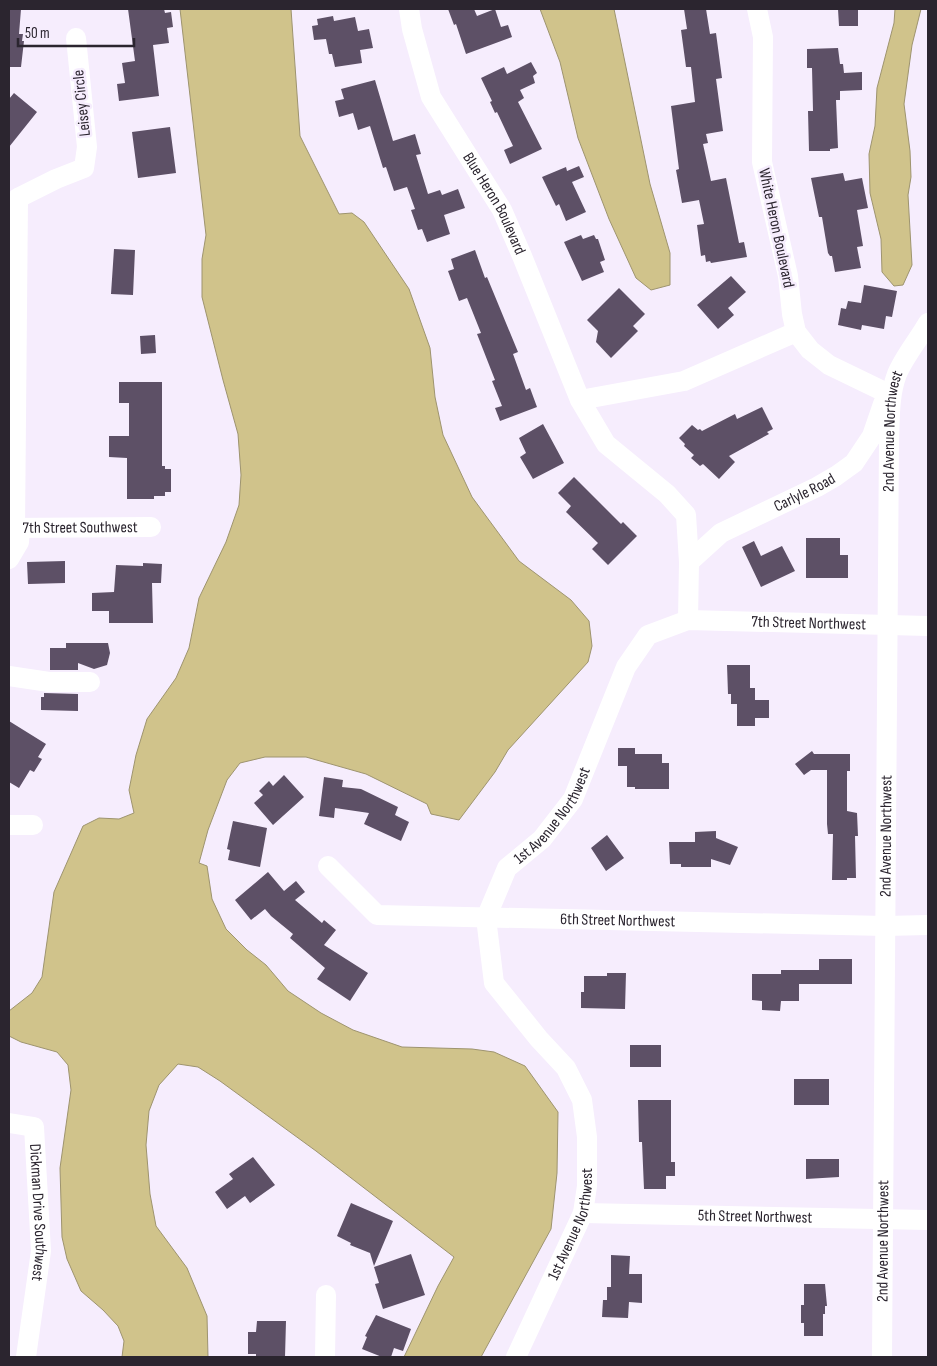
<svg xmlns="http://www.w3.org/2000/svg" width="937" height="1366" viewBox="0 0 937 1366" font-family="'Sofia Sans Condensed',sans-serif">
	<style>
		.water { fill: #d0c38b; stroke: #9e946f }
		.building { fill: #5d5066 }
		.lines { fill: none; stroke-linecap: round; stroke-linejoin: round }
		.minor { stroke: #fff; stroke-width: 20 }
		.labels { text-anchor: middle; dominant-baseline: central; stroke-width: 5; stroke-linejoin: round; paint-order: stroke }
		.street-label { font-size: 16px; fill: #2b252f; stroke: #f6edfd }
	</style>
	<rect width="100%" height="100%" fill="#f6edfd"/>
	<path class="water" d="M180,9h111l9,127 39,78 13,-1 12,9 45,67 21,59 5,49 8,38 29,62 47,64 52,39 18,21 3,25 -4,16 -80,88 -13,22 -36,48 -28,-6 -4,-10 -61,-30 -60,-17h-41l-25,6 -13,17 -19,50 -9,33 8,3 5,33 14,30 21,21 19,15 22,26 33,22 32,17 49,17 70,2 22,3 31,14 33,46 -1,61 -6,56 -70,128h-77l34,-71 16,-29 -138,-106 -96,-70 -22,-14 -20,-3 -19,21 -10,26 -3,34 4,49 6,32 31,42 20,48 1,41h-86l2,-16 -6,-15 -15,-16 -22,-19 -14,-32 -5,-22 -2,-69 11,-78 -3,-25 -11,-13 -36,-10 -12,-6v-25l23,-18 10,-16 12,-85 29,-66 16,-8 20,1 15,-6 -5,-23 7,-35 11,-36 29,-41 13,-30 10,-50 27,-56 13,-37 2,-30 -3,-41 -15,-54 -21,-83v-38l4,-24z
		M540,9h74l36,175 20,69v32l-19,5 -15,-12 -27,-59 -31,-81 -18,-76z
		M895,9h26l-9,36 -8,59 6,47 1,26 -3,18 4,70 -9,20 -9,1 -12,-14 -1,-33 -11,-46 -1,-39 6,-28 2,-38 17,-65z"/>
	<path class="building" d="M9,9h12l-2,25h4l-1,7h2l-3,26h-12z
		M128,9h36l1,4 6,-1 2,15 -6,1 2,15 -16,2 6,51 -40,5 -2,-17 8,-1 -3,-20 13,-2z
		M448,9h26l3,7 18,-7 6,18 7,-2 4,12 -46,17 -10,-30 -2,1z
		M684,9h22l4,25 6,-1 6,45 -6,1 7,52 -17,3 2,9 -5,1 8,37 15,-3 13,65 5,-1 3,15 -36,6 -1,-2 -4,1 -1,-7 -4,1 -4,-31 7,-1 -5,-24 -17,3 -6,-33 3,-1 -8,-63 24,-4 -4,-35h-5l-5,-37 6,-1z
		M838,9h20v17h-19z
		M333,16l1,5 21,-4 3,14 11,-2 4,19 -13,2 2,13 -27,4 -3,-13h-3l-3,-15 -12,1 -2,-14 6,-1 -1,-6z
		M838,48l2,16h3l1,9 18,-1v18l-22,1v9h-4l2,48 -8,1v2h-21l-1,-40h5l-1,-43h-5v-19z
		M531,62l6,11 -4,3 2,7 -15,7 4,8 -6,4 24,47 -32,15 -6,-14 9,-4 -16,-34 -2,1 -5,-11 2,-1 -11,-23 23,-11 3,7z
		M375,80l18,61 22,-7 6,20 -5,1 12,39 12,-4 2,5 16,-6 7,19 -21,7 6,19 -23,8 -5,-13 -4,1 -7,-20 4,-1 -8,-22 -13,4 -8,-24 -3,1 -13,-42 -12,4 -5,-17 -14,4 -4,-16 9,-2 -3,-10z
		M14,93l23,19 -28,35v-48z
		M170,127l6,46 -38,5 -6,-46z
		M579,166l5,11 -12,5 14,30 -20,9 -7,-17 -3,2 -14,-29 24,-10 1,4z
		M843,173l2,8 17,-3 6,30 -11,2 6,36 -6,1 4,21 -26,4 -3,-16h-2l-2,-3 -6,-36h-3l-8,-39z
		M581,235l2,4 11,-4 2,4h2l7,21 -5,2 4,10 -22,9 -18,-39z
		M114,249l21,1 -2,45 -22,-1z
		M475,250l10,28 2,-1 31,75 -5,2 13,36 4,-2 7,19 -37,14 -5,-13 7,-2 -10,-25 3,-1 -18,-46 4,-1 -14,-35 -8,3 -11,-30 6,-2 -3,-10z
		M731,276l15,16 -18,16 6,7 -16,14 -21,-24z
		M864,285l33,6 -5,26 -6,-1 -2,13 -22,-4 -1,5 -23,-5 3,-17 5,1 2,-8 13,2z
		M619,288l26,26 -12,12 5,5 -27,27 -15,-16 2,-11 -11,-11z
		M155,335l1,18 -15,1 -1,-18z
		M119,382h43v84h3v3h6v23h-6v4h-11v3h-27v-41l-18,-1v-21h20v-33h-10z
		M762,407l11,22 -6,3 2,2 -40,22 6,6 -16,17 -16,-15 -3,2 -9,-8 3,-3 -10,-9 1,-2 -6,-6 13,-13 6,5 2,-1 2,2 33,-17 2,5z
		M543,424l21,39 -31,16 -13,-22 6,-4 -7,-15z
		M574,477l47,47 2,-2 14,14 -29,29 -16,-16 6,-6 -32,-31 5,-6 -13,-13z
		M806,538h34v17h8v23h-42z
		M754,541l7,15 21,-10 13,25 -34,16 -19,-40z
		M65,561v22l-37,1 -1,-22z
		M143,563l19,1 -1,19h-9l1,40h-44v-12h-17v-18l22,-1 2,-27 27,1z
		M66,643h42l2,10 -3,12 -13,4 -16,-6v7h-28v-22h16z
		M727,665h23v23h5v12h14v18h-14v8h-18v-22h-6v-10h-3z
		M44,693l34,1v17l-37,-1v-13h3z
		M9,721l37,23 -8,13 4,2 -8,13 -4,-2 -11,18 -10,-6z
		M618,748h17v6h27v9h7v26h-34v-2h-8v-21h-9z
		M812,751l2,3h36v17h-3v40l10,2 1,23h-3l1,42h-9v2h-15l1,-46h-5l-1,-10v-54h-16l-7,5 -9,-11z
		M284,775l20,22 -31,28 -19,-22 9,-8 -4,-4 10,-10 4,5z
		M324,777l19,3 -1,7 19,2 37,18 -3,8 14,7 -8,19 -37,-17 5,-11 -34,-5 -1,10 -15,-2z
		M233,821l34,7 -7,39 -32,-7 2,-10 -3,-1z
		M716,831v7l22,9 -8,18 -19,-6v8h-30v-3h-11l-1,-22h26v-10z
		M607,835l17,23 -18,13 -15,-23z
		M268,872l16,19 12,-10 9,11 -10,8 27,23 2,-3 12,10 -12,15 44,28 -18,28 -33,-22 8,-11 -35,-30 3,-4 -22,-18 -6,-7 -14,11 -16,-20z
		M819,959h33v25h-53v17h-18l-1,10 -18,-1v-9l-10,-1v-26h29v-4h38z
		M607,973h19l-1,36 -44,-1v-16h3v-16h23z
		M630,1045h31v22h-31z
		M794,1079h35v26h-35z
		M638,1100h33v62h4v14h-9v13h-22l-2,-47h-3z
		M253,1157l22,28 -25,18 -5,-7 -18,13 -12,-17 18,-13 -4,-5z
		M806,1159h33v18l-33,2z
		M351,1203l42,18 -19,45 -4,-13 -20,-8 1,-2 -14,-7z
		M411,1254l14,41 -42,14 -8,-25 4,-1 -5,-16z
		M611,1255l19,1 -1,18h13v29l-13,-1 -1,16 -26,-1 1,-17h4v-13h4z
		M804,1284h21l2,22h-2v8h-2v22h-19v-13h-3v-18h3z
		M376,1315l35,14 -8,22 -9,-3 -3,9h-9l-20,-8 5,-12 -2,-1z
		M257,1321h29l-1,36h-29v-3h-8v-22h8z"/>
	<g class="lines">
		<g class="minor">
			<path id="s1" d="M409,9l3,20 19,68 71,113 20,46 58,144 26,44 61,50 19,21 3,47 -1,58"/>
			<path d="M18,198l38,-19 28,-11 3,-21 -11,-109"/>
			<path d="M580,400l104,-19 112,-49"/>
			<path id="s2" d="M9,528l142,-1"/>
			<path d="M15,528l3,-330"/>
			<path d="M9,559l10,-17 1,-14"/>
			<path id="s3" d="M689,562l32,-29 96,-46 19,-11 18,-13 18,-27 11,-32 8,-9 -62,-30 -19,-15 -14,-18 -4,-18 -4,-38 -26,-114 1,-125 -6,-28"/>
			<path d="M9,676l40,6h41"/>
			<path d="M9,825h24"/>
			<path id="s4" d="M328,866l49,49 508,11 43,-1"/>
			<path id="s5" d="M9,1123l25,4 7,124 -15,106"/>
			<path id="s6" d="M583,1213l345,7"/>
			<path d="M325,1357l1,-62"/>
			<path id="s7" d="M516,1357l67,-144 4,-27v-49l-5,-37 -16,-32 -27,-29 -45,-56 -8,-65 21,-50 35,-29 31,-40 53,-132 22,-32 40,-15 240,6"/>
			<path id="s8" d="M882,1357l7,-917c1,-22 0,-45 8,-66 7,-17 22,-35 31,-51"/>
		</g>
	</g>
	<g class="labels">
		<g class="street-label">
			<text transform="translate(82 103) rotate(-96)">Leisey Circle</text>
			<text stroke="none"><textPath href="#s1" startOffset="215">Blue Heron Boulevard</textPath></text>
			<text transform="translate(776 228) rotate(78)">White Heron Boulevard</text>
			<text stroke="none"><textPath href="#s8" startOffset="926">2nd Avenue Northwest</textPath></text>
			<text stroke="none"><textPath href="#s3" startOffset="136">Carlyle Road</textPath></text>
			<text stroke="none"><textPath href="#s2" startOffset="71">7th Street Southwest</textPath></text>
			<text stroke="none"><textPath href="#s7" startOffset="980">7th Street Northwest</textPath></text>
			<text stroke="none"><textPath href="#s7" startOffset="610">1st Avenue Northwest</textPath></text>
			<text stroke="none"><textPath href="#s8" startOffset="521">2nd Avenue Northwest</textPath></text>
			<text stroke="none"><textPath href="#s4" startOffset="310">6th Street Northwest</textPath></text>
			<text stroke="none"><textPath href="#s5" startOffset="111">Dickman Drive Southwest</textPath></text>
			<text stroke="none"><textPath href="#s6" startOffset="172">5th Street Northwest</textPath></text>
			<text stroke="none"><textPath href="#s7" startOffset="145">1st Avenue Northwest</textPath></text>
			<text stroke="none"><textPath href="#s8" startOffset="116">2nd Avenue Northwest</textPath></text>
		</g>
	</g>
	<rect width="937" height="1366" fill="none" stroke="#2b252f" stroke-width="20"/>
	<path d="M18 38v8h116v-8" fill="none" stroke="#2b252f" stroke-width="2.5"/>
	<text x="25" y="38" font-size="15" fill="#2b252f" stroke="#f6edfd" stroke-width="4" paint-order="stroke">50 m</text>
</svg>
